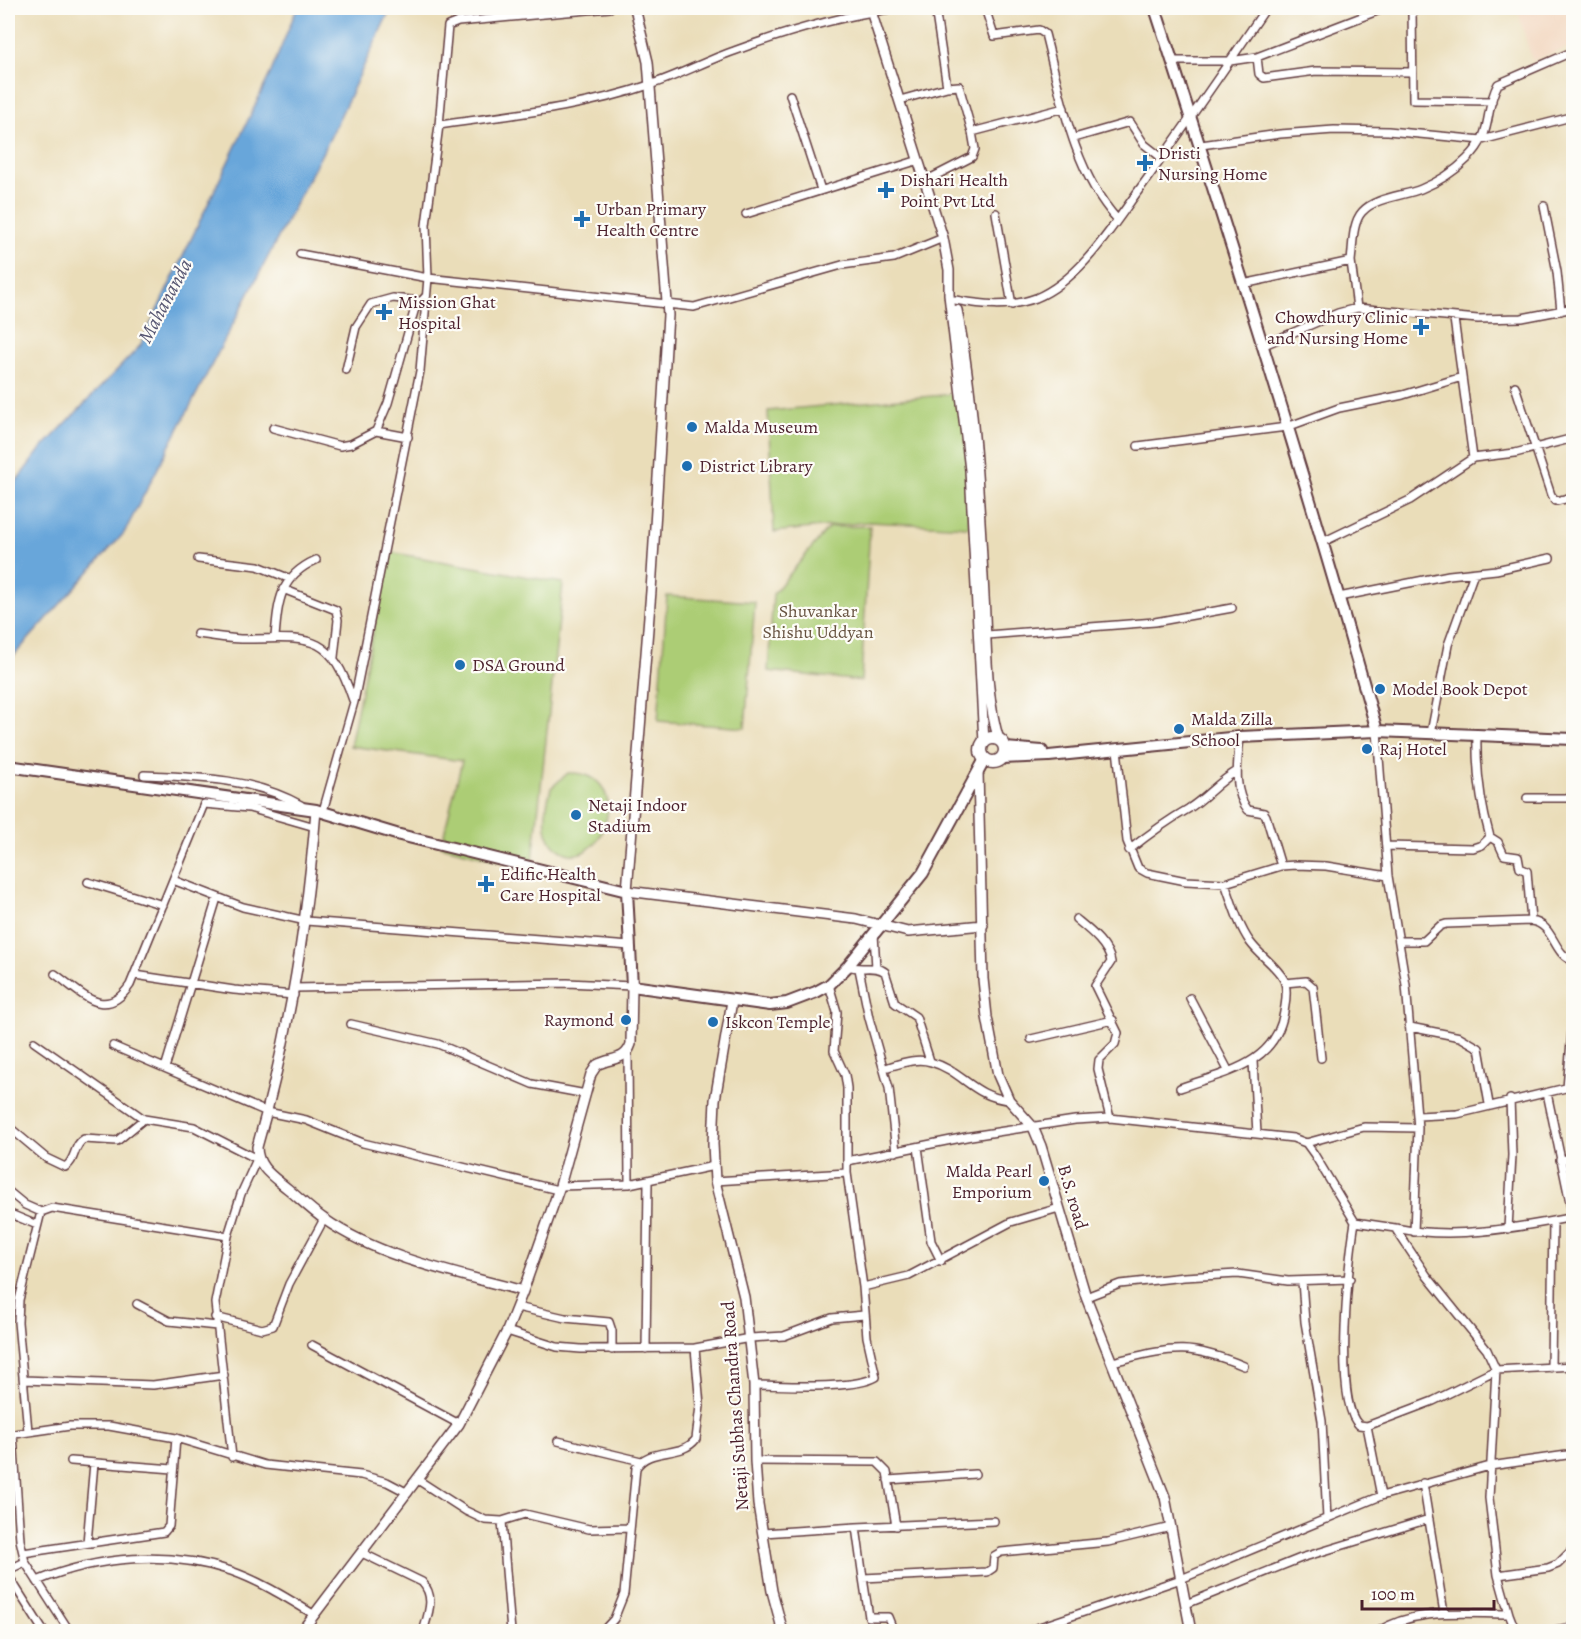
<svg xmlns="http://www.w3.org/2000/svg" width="1581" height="1639" viewBox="0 0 1581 1639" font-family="Alegreya,serif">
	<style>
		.built { fill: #f2d5bd }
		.green { fill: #accd75; stroke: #7b7650; stroke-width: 1.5 }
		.water { fill: #68a6da; stroke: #596282; stroke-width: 1.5 }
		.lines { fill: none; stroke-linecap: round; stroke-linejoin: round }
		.street-casing { stroke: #623c40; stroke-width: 10 }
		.secondary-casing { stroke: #623c40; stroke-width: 12 }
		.primary-casing { stroke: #623c40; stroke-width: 14 }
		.highway-casing { stroke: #623c40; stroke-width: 15 }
		.street { stroke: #fff; stroke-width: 7 }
		.secondary { stroke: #fff; stroke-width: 9 }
		.primary { stroke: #fff; stroke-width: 10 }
		.highway { stroke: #fff; stroke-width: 12 }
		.poi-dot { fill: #1f6fb2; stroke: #fdfcf7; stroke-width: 2 }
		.labels { text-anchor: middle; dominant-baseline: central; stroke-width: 4.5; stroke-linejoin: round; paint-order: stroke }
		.poi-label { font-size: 18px; fill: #4a1f2b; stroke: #fdfcf7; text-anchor: start }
		.park-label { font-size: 18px; fill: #675341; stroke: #fdfcf7 }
		.street-label { font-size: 18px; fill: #4a1f2b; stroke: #fdfcf7 }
		.water-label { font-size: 20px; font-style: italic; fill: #565571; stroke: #fdfcf7 }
	</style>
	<rect width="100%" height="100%" fill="#fdfcf7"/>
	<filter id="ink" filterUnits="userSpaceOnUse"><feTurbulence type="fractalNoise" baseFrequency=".0167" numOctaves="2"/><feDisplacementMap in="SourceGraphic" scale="12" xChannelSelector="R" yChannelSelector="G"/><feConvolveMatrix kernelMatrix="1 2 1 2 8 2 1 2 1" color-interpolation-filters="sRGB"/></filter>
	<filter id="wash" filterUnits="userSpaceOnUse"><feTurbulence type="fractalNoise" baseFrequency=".008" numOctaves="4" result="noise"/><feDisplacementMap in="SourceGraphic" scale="24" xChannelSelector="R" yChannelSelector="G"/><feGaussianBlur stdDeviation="1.35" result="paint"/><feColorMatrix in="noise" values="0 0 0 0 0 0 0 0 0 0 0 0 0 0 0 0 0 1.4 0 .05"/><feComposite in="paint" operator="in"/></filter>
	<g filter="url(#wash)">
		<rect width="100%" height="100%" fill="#eaddb9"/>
		<path class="built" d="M1517,8h56v38l-41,15z"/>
		<path class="green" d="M965,393l4,134 -100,-5 -95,10 -6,-121z
			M870,526l-9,155 -93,-10 5,-77 56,-67z
			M389,552l174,31 -31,286 -91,-23 21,-85 -112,-15z
			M667,596l88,6 -10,126 -87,-7z
			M568,773c74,-3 30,114 -14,72 -14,-14 -8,-40 -3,-57z"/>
		<path class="water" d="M297,8h94l-61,130 -206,395 -116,129v-170l32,-42 100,-104 131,-274z"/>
	</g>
	<g filter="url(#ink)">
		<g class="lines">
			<defs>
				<path id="street" d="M935,8l12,79
					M985,8l9,28 45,-6 6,4c16,62 28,137 72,185
					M1412,8l1,92 79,1
					M1257,57l2,17 5,4 52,-7 95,1
					M1172,61h58l27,-4 128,-49
					M790,95l31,95
					M900,100l47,-13 12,-1 13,46
					M439,125c70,-10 143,-17 210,-40 29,-9 56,-24 85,-34 51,-19 108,-35 162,-43
					M1074,138l56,-16 14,22 18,14
					M1201,145l79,-11 54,-4 54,1 94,9 89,-23
					M925,181l47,-24 3,-8 -3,-17 92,-24
					M1544,206l13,66 4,39
					M996,213l16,92
					M746,214l173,-54
					M300,254l128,24 266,29 148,-42 52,-7 49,-20
					M1351,261l6,47
					M1243,284l108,-23c2,-15 1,-38 11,-49 13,-15 42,-16 59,-23 17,-7 33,-17 46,-30 28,-27 16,-47 31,-75l76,-33
					M955,300c28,5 54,8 81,-2 47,-20 78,-75 108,-115 42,-58 82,-116 122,-175
					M1454,319l8,58
					M1262,346l76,-33 19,-5 121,11 44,-1 52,-10
					M346,370l10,-43 15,-23 22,-6 26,3
					M1515,386l36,109 5,6 18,-4
					M273,428l67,18 11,-2 25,-13 32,6
					M376,431l12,-28 27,-95 11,-12
					M1138,446l149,-19 52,-19 64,-13 59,-18 11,81
					M1323,542l87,-42 63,-42 42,-5 59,-15
					M198,559l60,7 30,12
					M283,589l53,21 2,10 -4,37
					M1339,597l110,-22 47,-5 54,-12
					M197,634c18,2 37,6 55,5 62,-2 79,-3 101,61
					M987,635l168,-13 77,-14
					M275,637c3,-36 5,-61 41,-77
					M1377,731l11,145 18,109 12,143 -4,104
					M1431,733l17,-88 26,-72
					M1240,737c-2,24 -8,53 8,73l16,3 2,3 15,50
					M1117,749l10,92 11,27 9,5 39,8 39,2 56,-17 15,-1 30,1 62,10
					M144,775c54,2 109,3 157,30
					M1527,798h47
					M323,811l31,-109 66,-331 8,-93 -2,-53 13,-100 9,-99 10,-4 152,-14
					M1573,829l1,5
					M1490,837l8,5 6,13 14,2 2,11 7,3 4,50
					M1386,846l87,2 9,-3 8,-8c-10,-35 -14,-65 -13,-102
					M1129,850c20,-16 38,-29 59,-41 18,-11 31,-28 49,-38
					M173,880l70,27 63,14 324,25
					M88,882l75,23
					M1076,919c12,10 33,26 35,43l-16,24 23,47 -3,11 -16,16 -1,9 12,49
					M874,934l2,34
					M1399,941h25l16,-15 6,-2 85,-3c24,3 21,34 43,40
					M848,966c12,5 27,-2 37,6l10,31 21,14 14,44
					M859,969l10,49 20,70 7,64
					M55,974c27,19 50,48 75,11l74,-181 45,4 66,19
					M135,975l99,15 60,5
					M1285,983l21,-2 7,6 8,71
					M294,988l273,-5 65,3
					M1190,998l38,72
					M351,1024l87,20 94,40 54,10
					M1410,1027l50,10 19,11 10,56
					M1031,1039l82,-19
					M34,1042l110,77 50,8 63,32 -16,35 -13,42 -13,67 17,154
					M113,1046l154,66 39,8 57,23 195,47
					M628,1053l1,131
					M1253,1061l4,73
					M165,1068l52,-170
					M885,1068c14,-4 31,-11 46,-6 32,9 42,35 78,38
					M1180,1088c44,-16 95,-22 104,-76 2,-10 4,-22 0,-32 -8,-15 -24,-24 -34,-38 -12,-17 -18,-40 -25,-59
					M1567,1088l7,-80
					M1547,1093l26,124
					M1418,1116l39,-2 117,-28
					M9,1127l37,31 19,9c11,-6 8,-22 19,-28l33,2 27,-22
					M1306,1143l58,-16 54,1
					M918,1147l13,94 10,20
					M1560,1160l14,-2
					M847,1161l124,-25 104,-16 35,-2 183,20 13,5 8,11 41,68 40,6 32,48 60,74 9,20 -7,128 9,77 11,39
					M715,1181l132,-8
					M560,1186l69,-2 85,-18
					M8,1191l17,14 16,7
					M8,1213l29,12
					M1355,1222c-6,35 -22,181 4,203l8,1 14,70 109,-30 84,-12
					M1395,1228c59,12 120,0 179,-11
					M1508,1229l4,-74 -2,-56
					M1302,1281l3,41 17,99 5,98
					M863,1287l46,-11 102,-54 48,-14
					M1086,1297l34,-13 64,-7 54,-3 50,7 62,-2
					M137,1304l32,17 48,5
					M517,1307l48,11 44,4 3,9v19
					M215,1317l47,12 11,-3 16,-42 35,-65
					M507,1331l50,16 24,2 114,-1
					M312,1345l147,79
					M646,1349l2,-167
					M1112,1362c60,-14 74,-20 132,4
					M1551,1368l2,-147
					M24,1380l129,5 71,-10
					M754,1385c28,0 100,5 122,-8l-9,-40 -4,-50 -16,-114v-85l-2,-13 -11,-24 3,-39 -8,-27
					M1367,1426l66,-25 63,-31 78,-4
					M28,1431l-10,-109 1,-22 22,-88 11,-4 176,28
					M13,1434l7,106 5,22 45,70
					M8,1435l62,-9h39l67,12 89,27 96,10 26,7 21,11
					M558,1441l83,20
					M71,1461l102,8
					M755,1461l122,1 10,10 9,54
					M418,1480l48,31 19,9 17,1 23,-7 64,15 40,-1
					M888,1480l87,-6
					M1423,1483l21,130
					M502,1521l9,111
					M856,1527l138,-6
					M763,1533l93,-6 7,51 124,-6 6,-4 1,-12 7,-4 107,-10 63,-15
					M87,1543l7,-80
					M23,1553l141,-21 5,-6 7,-88
					M362,1553l60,29c14,15 6,32 1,50
					M8,1570l17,-8
					M8,1575l36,57
					M1498,1575l50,-7 10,-4 16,-16
					M863,1578l6,39h19l6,15
					M37,1581c61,-25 131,-31 194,-10 29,10 56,27 82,43
					M1186,1604l115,-46 128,-39
					M602,1632l12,-13 10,-25 12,-126c13,-22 45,-9 60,-29l4,-33 -5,-58 55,-10 34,-2 48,-18 32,-3
					M1025,1632l156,-53 200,-83
					M1377,1632c39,-25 88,-18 132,-18l7,18
					M1543,1632l31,-5"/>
				<path id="secondary" d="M635,8l13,54 20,253 -17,276 -24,300 229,28 52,13 75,-7
					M870,8l73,230 6,32v25l21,175 14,273
					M957,310c18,94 22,190 27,286 3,47 1,99 15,144
					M978,772l5,207 4,38 11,58 11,25 24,27 8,19 45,151 79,200 26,135
					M732,1001l-17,99 -2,44 2,37 29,116 10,88 1,76 3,43 14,87 11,41
					M523,1291l37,-105 31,-112 6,-9c14,-8 28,-3 34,-21l1,-58
					M301,1632l158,-208 48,-93 16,-40c-66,-18 -142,-32 -199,-72 -13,-9 -24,-20 -36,-30 -14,-12 -31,-21 -31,-42 32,-111 50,-222 59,-337"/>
				<path id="primary" d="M1155,8c78,239 154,480 222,723
					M1005,748l37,3
					M1002,758l47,-2 191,-19 137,-6 197,8
					M8,766l308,44 80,24 231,57 5,95 138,19 17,-2 29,-11 13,-7 19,-19 75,-93 62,-114"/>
				<path id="highway" d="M981 750a12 12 0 1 1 24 0a12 12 0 1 1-24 0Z"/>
			</defs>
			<use href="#street" class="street-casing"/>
			<use href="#secondary" class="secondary-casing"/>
			<use href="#primary" class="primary-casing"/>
			<use href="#highway" class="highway-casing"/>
			<use href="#street" class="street"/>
			<use href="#secondary" class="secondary"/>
			<use href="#primary" class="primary"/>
			<use href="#highway" class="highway"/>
		</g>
	</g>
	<g class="poi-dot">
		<path d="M1142 154h6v6h6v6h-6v6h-6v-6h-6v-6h6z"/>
		<path d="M883 181h6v6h6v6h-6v6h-6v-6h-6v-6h6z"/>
		<path d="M579 210h6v6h6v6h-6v6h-6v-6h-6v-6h6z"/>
		<path d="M381 303h6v6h6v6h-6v6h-6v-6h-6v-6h6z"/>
		<path d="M1418 318h6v6h6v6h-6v6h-6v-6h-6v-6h6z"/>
		<circle cx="692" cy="427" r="6"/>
		<circle cx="687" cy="466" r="6"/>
		<circle cx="460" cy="665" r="6"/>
		<circle cx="1380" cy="689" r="6"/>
		<circle cx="1179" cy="729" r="6"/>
		<circle cx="1367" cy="749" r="6"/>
		<circle cx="576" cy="815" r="6"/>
		<path d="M483 875h6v6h6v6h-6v6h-6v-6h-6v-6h6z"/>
		<circle cx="626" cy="1020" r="6"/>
		<circle cx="713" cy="1022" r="6"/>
		<circle cx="1044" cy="1181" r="6"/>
	</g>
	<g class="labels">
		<g class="poi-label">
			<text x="1158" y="153">Dristi<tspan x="1158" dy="21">Nursing Home</tspan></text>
			<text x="900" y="180">Dishari Health<tspan x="900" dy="21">Point Pvt Ltd</tspan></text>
			<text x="596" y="209">Urban Primary<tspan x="596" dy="21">Health Centre</tspan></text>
			<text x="398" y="302">Mission Ghat<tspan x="398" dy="21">Hospital</tspan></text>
			<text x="1408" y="317" text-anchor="end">Chowdhury Clinic<tspan x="1408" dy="21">and Nursing Home</tspan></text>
			<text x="704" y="427">Malda Museum</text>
			<text x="699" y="466">District Library</text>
			<text x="472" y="665">DSA Ground</text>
			<text x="1392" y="689">Model Book Depot</text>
			<text x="1191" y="719">Malda Zilla<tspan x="1191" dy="21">School</tspan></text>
			<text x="1379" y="749">Raj Hotel</text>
			<text x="588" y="805">Netaji Indoor<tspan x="588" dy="21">Stadium</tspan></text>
			<text x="500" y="874">Edific Health<tspan x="500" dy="21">Care Hospital</tspan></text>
			<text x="614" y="1020" text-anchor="end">Raymond</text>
			<text x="725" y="1022">Iskcon Temple</text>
			<text x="1032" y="1171" text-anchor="end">Malda Pearl<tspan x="1032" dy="21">Emporium</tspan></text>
		</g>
		<g class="park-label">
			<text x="818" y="611">Shuvankar<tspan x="818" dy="21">Shishu Uddyan</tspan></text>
		</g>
		<g class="street-label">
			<text transform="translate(1073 1197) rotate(74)">B.S. road</text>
			<text transform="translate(735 1406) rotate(-94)">Netaji Subhas Chandra Road</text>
		</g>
		<g class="water-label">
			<text transform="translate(165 301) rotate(-62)">Mahananda</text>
		</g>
	</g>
	<rect width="1581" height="1639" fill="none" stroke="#fdfcf7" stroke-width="30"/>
	<path d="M1362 1600v9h132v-9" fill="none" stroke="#4a1f2b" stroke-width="3"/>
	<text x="1371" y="1600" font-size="18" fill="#4a1f2b" stroke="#fdfcf7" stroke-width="4.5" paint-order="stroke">100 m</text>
</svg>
